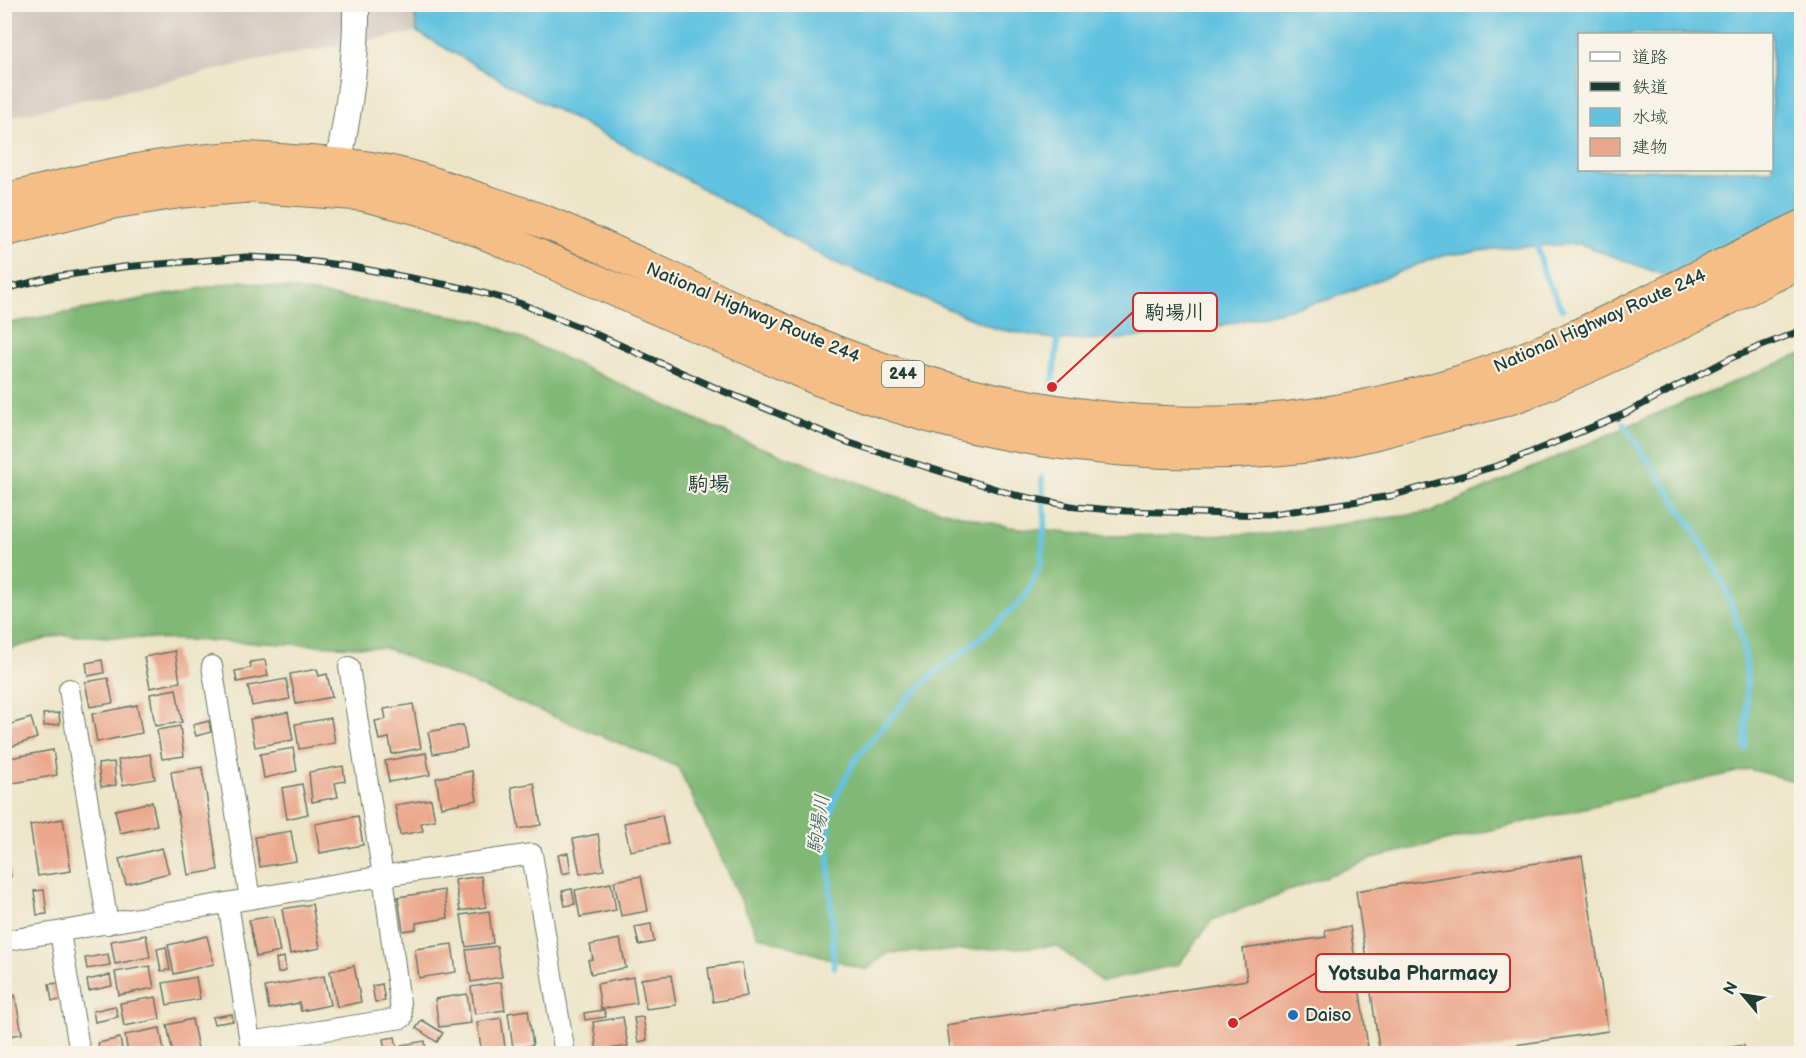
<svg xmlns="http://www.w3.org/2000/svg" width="1806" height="1058" viewBox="0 0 1806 1058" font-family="'Balsamiq Sans','Klee One',sans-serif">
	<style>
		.industrial { fill: #cdc2b9 }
		.forest { fill: #80b875; stroke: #507a54; stroke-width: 1.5 }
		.water { fill: #62c2e0; stroke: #40808a; stroke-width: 1.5; fill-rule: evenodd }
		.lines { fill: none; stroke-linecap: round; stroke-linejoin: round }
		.stream { stroke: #62c2e0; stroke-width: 6 }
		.building { fill: #eba78c }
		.minor-casing { stroke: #677868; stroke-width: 22 }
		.tertiary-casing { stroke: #677868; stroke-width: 28 }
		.trunk-casing { stroke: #677868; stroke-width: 35 }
		.minor { stroke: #fff; stroke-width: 20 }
		.tertiary { stroke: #fff; stroke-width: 26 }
		.trunk { stroke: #f6be87; stroke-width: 33 }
		.rail-casing { stroke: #1f3d34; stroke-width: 7 }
		.rail { stroke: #f7f3e8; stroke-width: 4.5; stroke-dasharray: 14; stroke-linecap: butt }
		.poi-dot { fill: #1f6fb2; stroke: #f7f3e8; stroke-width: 2 }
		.labels { text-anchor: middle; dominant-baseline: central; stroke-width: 4.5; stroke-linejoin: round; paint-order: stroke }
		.shield { fill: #f7f3e8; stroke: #60746a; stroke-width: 1.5 }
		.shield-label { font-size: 16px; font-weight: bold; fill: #1f3d34 }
		.street-label { font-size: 18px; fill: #1f3d34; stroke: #f7f3e8 }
		.poi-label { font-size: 18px; fill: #1f3d34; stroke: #f7f3e8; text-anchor: start }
		.water-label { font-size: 20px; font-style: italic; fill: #305e5f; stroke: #f7f3e8 }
		.quarter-label { font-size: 21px; font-weight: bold; fill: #1f3d34; stroke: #f7f3e8 }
		.leader { fill: none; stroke: #d62828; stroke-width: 2 }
		.callout-dot { fill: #d62828; stroke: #f7f3e8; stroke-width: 2 }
		.callout { fill: #f7f3e8; stroke: #d62828; stroke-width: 2 }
		.callout-label { font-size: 20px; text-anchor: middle; font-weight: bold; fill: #1f3d34 }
	</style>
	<rect width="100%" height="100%" fill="#f7f3e8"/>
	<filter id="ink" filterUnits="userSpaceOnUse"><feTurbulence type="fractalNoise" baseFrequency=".0167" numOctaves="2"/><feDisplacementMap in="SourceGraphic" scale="12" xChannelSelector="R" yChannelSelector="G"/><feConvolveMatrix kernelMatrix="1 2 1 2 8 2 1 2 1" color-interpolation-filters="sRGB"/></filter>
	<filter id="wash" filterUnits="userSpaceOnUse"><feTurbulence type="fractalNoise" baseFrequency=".008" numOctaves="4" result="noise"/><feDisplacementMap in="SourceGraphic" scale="24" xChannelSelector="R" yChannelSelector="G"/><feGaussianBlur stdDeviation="1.35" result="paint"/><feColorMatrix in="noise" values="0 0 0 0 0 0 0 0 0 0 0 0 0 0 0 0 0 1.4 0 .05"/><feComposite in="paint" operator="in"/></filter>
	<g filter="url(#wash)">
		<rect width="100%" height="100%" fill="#ede5c8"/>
		<path class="industrial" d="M4,5h410l3,27 -158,28 -254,58z"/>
		<path class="forest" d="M241,281l243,40 257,119 179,65 89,22 91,9 169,-2 162,-22 218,-95 152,-63v429l-52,-14 -372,88 -165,63 -33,44 -77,18 -45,-36 -169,7 -22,17 -108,-34 -80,-169 -293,-119 -324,-13 -56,15v-326z"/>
		<path class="water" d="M414,5h1387v208l-135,63 -86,-32 -69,3 -71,9 -113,44 -133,32 -74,7 -62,1 -61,-11 -168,-69 -190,-107 -115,-60 -107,-61zM1580,34h192v136h-192z"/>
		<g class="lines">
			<path class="stream" d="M1537,245l7,29 18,35
				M1052,387l6,-47
				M1624,423c45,74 109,146 121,234 4,30 1,62 0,92
				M834,967l-6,-125 2,-24 5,-20 22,-41 50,-58 26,-24 49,-38 43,-40 16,-33 4,-47 -3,-39"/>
		</g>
		<g id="blocks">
			<path class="building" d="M175,651l5,31 -30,6 -6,-31z
				M102,660l2,13 -16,3 -2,-13z
				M265,660l3,16 -31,6 -2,-11 16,-3 -1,-6z
				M317,669l2,7 8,-2 5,23 -36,7 -6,-30z
				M108,678l5,25 -23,4 -5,-25z
				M286,679l4,20 -38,7 -4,-20z
				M176,689l6,33 -27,4 -5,-32z
				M413,704l8,44 -29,6 -3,-16 -10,2 -4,-19 11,-2 -2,-10z
				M137,705l5,28 -45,9 -5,-28z
				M288,712l5,28 -38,7 -5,-28z
				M59,713l1,11 -16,2 -1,-12z
				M31,718l6,20 -33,11v-23z
				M331,718l4,25 -36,6 -4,-25z
				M209,721l2,11 -15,4 -3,-11z
				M463,725l4,23 -34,6 -5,-22z
				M180,726l4,30 -22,3 -5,-29z
				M293,748l4,23 -33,7 -4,-24z
				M53,750l4,25 -49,9 -4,-25z
				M426,753l4,22 -41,7 -4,-21z
				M150,754l5,25 -32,6 -5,-25z
				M114,762l2,23 -15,2 -3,-23z
				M343,766l2,15 -10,2 3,14 -26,5 -3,-30z
				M202,767l16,103 -30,5 -17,-103z
				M472,771l5,29 -36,7 -5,-29z
				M534,783l7,42 -22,4 -8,-42z
				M302,784l6,30 -21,5 -5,-31z
				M431,799l4,21 -14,3 2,8 -23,4 -5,-30z
				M152,802l5,23 -37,8 -5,-23z
				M662,815l6,29 -38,7 -6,-28z
				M358,816l5,29 -43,8 -5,-29z
				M63,819l8,52 -33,5 -8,-51z
				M291,831l5,30 -36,6 -5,-30z
				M598,834l6,36 -24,4 -7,-35z
				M4,844l7,33 -7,2z
				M162,848l7,25 -43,11 -7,-25z
				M568,853l3,19 -9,2 -4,-19z
				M1582,856l26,175 -153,23h-75l-24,-163z
				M481,876l5,31 -26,4 -5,-31z
				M641,876l7,35 -27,5 -7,-35z
				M611,883l5,27 -36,7 -5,-27z
				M572,889l3,15 -10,2 -3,-15z
				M44,890l3,24 -10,1 -3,-24z
				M444,890l4,28 -32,5v6l-13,2 -5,-34z
				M312,904l8,44 -30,6 -8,-45z
				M489,911l4,32 -27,4 -5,-32z
				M273,916l7,36 -24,5 -7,-37z
				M651,924l3,18 -15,3 -4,-18z
				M1350,926l19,128h-418l-4,-29 300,-45 -4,-31 83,-12 -1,-7z
				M146,935l4,22 -35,7 -4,-23z
				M207,936l7,28 -40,10 -6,-29z
				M620,939l6,29 -35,6 -3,-14 5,-1 -3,-14z
				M452,944l4,28 -37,6 -4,-29z
				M497,946l5,31 -31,5 -5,-32z
				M166,947l4,23 -9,1 -4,-22z
				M108,954l2,11 -23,4 -2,-11z
				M284,957l2,14 -8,2 -2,-14z
				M742,963l5,33 -34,6 -5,-34z
				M150,966l4,22 -35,7 -4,-23z
				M354,966l7,36 -24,5 -7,-36z
				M110,975l2,11 -23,5 -2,-11z
				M671,975l5,30 -30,4 -5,-30z
				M324,976l6,29 -29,6 -2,-8 -30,6 -4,-22z
				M196,977l4,22 -33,6 -4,-22z
				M633,977l4,26 -36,6 -4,-25z
				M501,982l4,28 -30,4 -4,-27z
				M62,983l2,17 -12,1 -3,-17z
				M382,984l3,17 -10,1 -3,-16z
				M467,994l4,29 -32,4 -4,-28z
				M15,995l7,39 -13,2 -5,-25v-14z
				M156,997l4,22 -36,7 -4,-23z
				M115,1006l3,11 -23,5 -2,-11z
				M528,1010l5,35 -20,3 -5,-35z
				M604,1010l2,7 -21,3 -1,-7z
				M232,1014l1,7 -19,3 -2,-7z
				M623,1017l5,29 -31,5 -4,-29z
				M643,1017l4,23 -9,2 -4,-24z
				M501,1018l5,36h-24l-5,-32z
				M192,1019l7,35h-26l-6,-29z
				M422,1020l21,13 -6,9 -21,-14z
				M160,1028l4,23 -13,3h-23l-3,-19z
				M395,1037l3,17h-12l-3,-15z
				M120,1038l2,11 -22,4 -2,-10z
				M425,1041l1,13h-24l-1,-9z
				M1744,1045l1,9h-48v-2z
				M325,1047l1,7h-26v-1z"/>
		</g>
	</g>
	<g filter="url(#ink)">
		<use href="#blocks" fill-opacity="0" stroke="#677868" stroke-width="1.5"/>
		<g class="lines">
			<defs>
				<path id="minor" d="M212,666l38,233
					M69,689l39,235
					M228,903l22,139 152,-24 -19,-142 -34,-209
					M60,932l20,122
					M4,941l379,-65 149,-22 33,200"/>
				<path id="tertiary" d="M338,164c11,-53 19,-105 18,-160"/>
				<path id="trunk" d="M4,201c74,-19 148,-37 224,-42 24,-2 50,2 75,3 25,2 51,3 76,8 33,6 67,18 99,29 24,8 49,16 72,25 96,40 188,90 285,128 123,48 276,78 408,70 73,-4 144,-18 214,-39 63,-19 124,-48 183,-77 54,-27 108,-53 162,-79
					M4,230l109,-28 70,-11 66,-5 113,8 56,14 61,22 340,149c41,15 81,29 123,40 117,30 243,41 364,27 42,-5 85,-17 126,-28 31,-8 65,-14 94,-26 95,-37 185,-86 276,-131"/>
			</defs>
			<use href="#minor" class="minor-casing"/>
			<use href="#tertiary" class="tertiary-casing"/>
			<use href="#trunk" class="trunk-casing"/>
			<use href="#minor" class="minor"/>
			<use href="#tertiary" class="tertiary"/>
			<use href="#trunk" class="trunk"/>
			<defs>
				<path id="rail" d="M4,289l50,-12 69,-10 123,-10 46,2 56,7 121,23 50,14 65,26 139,62 127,52 165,52 61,12 50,4 141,4 124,-19 109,-31 124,-51 107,-56 71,-28"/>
			</defs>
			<use href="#rail" class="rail-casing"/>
			<use href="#rail" class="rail"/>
		</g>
	</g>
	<circle class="poi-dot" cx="1293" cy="1015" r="6"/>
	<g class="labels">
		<rect class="shield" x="882" y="361" width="42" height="26" rx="4.5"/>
		<g class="shield-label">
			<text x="903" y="374">244</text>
		</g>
		<g class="street-label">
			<text transform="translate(753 313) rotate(23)">National Highway Route 244</text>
			<text transform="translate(1600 321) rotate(-24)">National Highway Route 244</text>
		</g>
		<g class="poi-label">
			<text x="1305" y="1015">Daiso</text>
		</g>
		<g class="water-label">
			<text transform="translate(819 824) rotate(-82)">駒場川</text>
		</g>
		<g class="quarter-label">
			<text x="709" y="484">駒場</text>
		</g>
	</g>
	<path class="leader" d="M1052 387L1133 312M1233 1023L1316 973"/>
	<g class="callout-dot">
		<circle cx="1052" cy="387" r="6"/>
		<circle cx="1233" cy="1023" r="6"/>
	</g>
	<g class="callout">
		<rect x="1133" y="293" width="84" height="38" rx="6"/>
		<rect x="1316" y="954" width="194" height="38" rx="6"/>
	</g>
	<g class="callout-label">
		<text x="1175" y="319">駒場川</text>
		<text x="1413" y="980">Yotsuba Pharmacy</text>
	</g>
	<rect width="1806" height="1058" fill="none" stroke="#f7f3e8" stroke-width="24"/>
	<rect x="1578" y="33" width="195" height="138" fill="#f7f3e8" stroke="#a1aaa0" stroke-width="1.5"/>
	<rect x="1590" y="52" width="30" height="9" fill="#ffffff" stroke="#a1aaa0" stroke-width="1.5"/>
	<text x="1632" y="63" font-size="18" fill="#1f3d34">道路</text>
	<rect x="1590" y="82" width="30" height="9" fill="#1f3d34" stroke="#a1aaa0" stroke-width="1.5"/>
	<text x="1632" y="93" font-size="18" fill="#1f3d34">鉄道</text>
	<rect x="1590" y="108" width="30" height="18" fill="#62c2e0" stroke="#a1aaa0" stroke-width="1.5"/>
	<text x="1632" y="123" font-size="18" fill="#1f3d34">水域</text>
	<rect x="1590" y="138" width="30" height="18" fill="#eba78c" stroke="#a1aaa0" stroke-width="1.5"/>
	<text x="1632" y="153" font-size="18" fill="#1f3d34">建物</text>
	<g transform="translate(1743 995) rotate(299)" stroke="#f7f3e8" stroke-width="4.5" paint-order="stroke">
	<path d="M0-4.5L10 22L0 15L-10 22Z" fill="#1f3d34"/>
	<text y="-9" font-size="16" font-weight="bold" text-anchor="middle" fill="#1f3d34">N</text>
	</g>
</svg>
